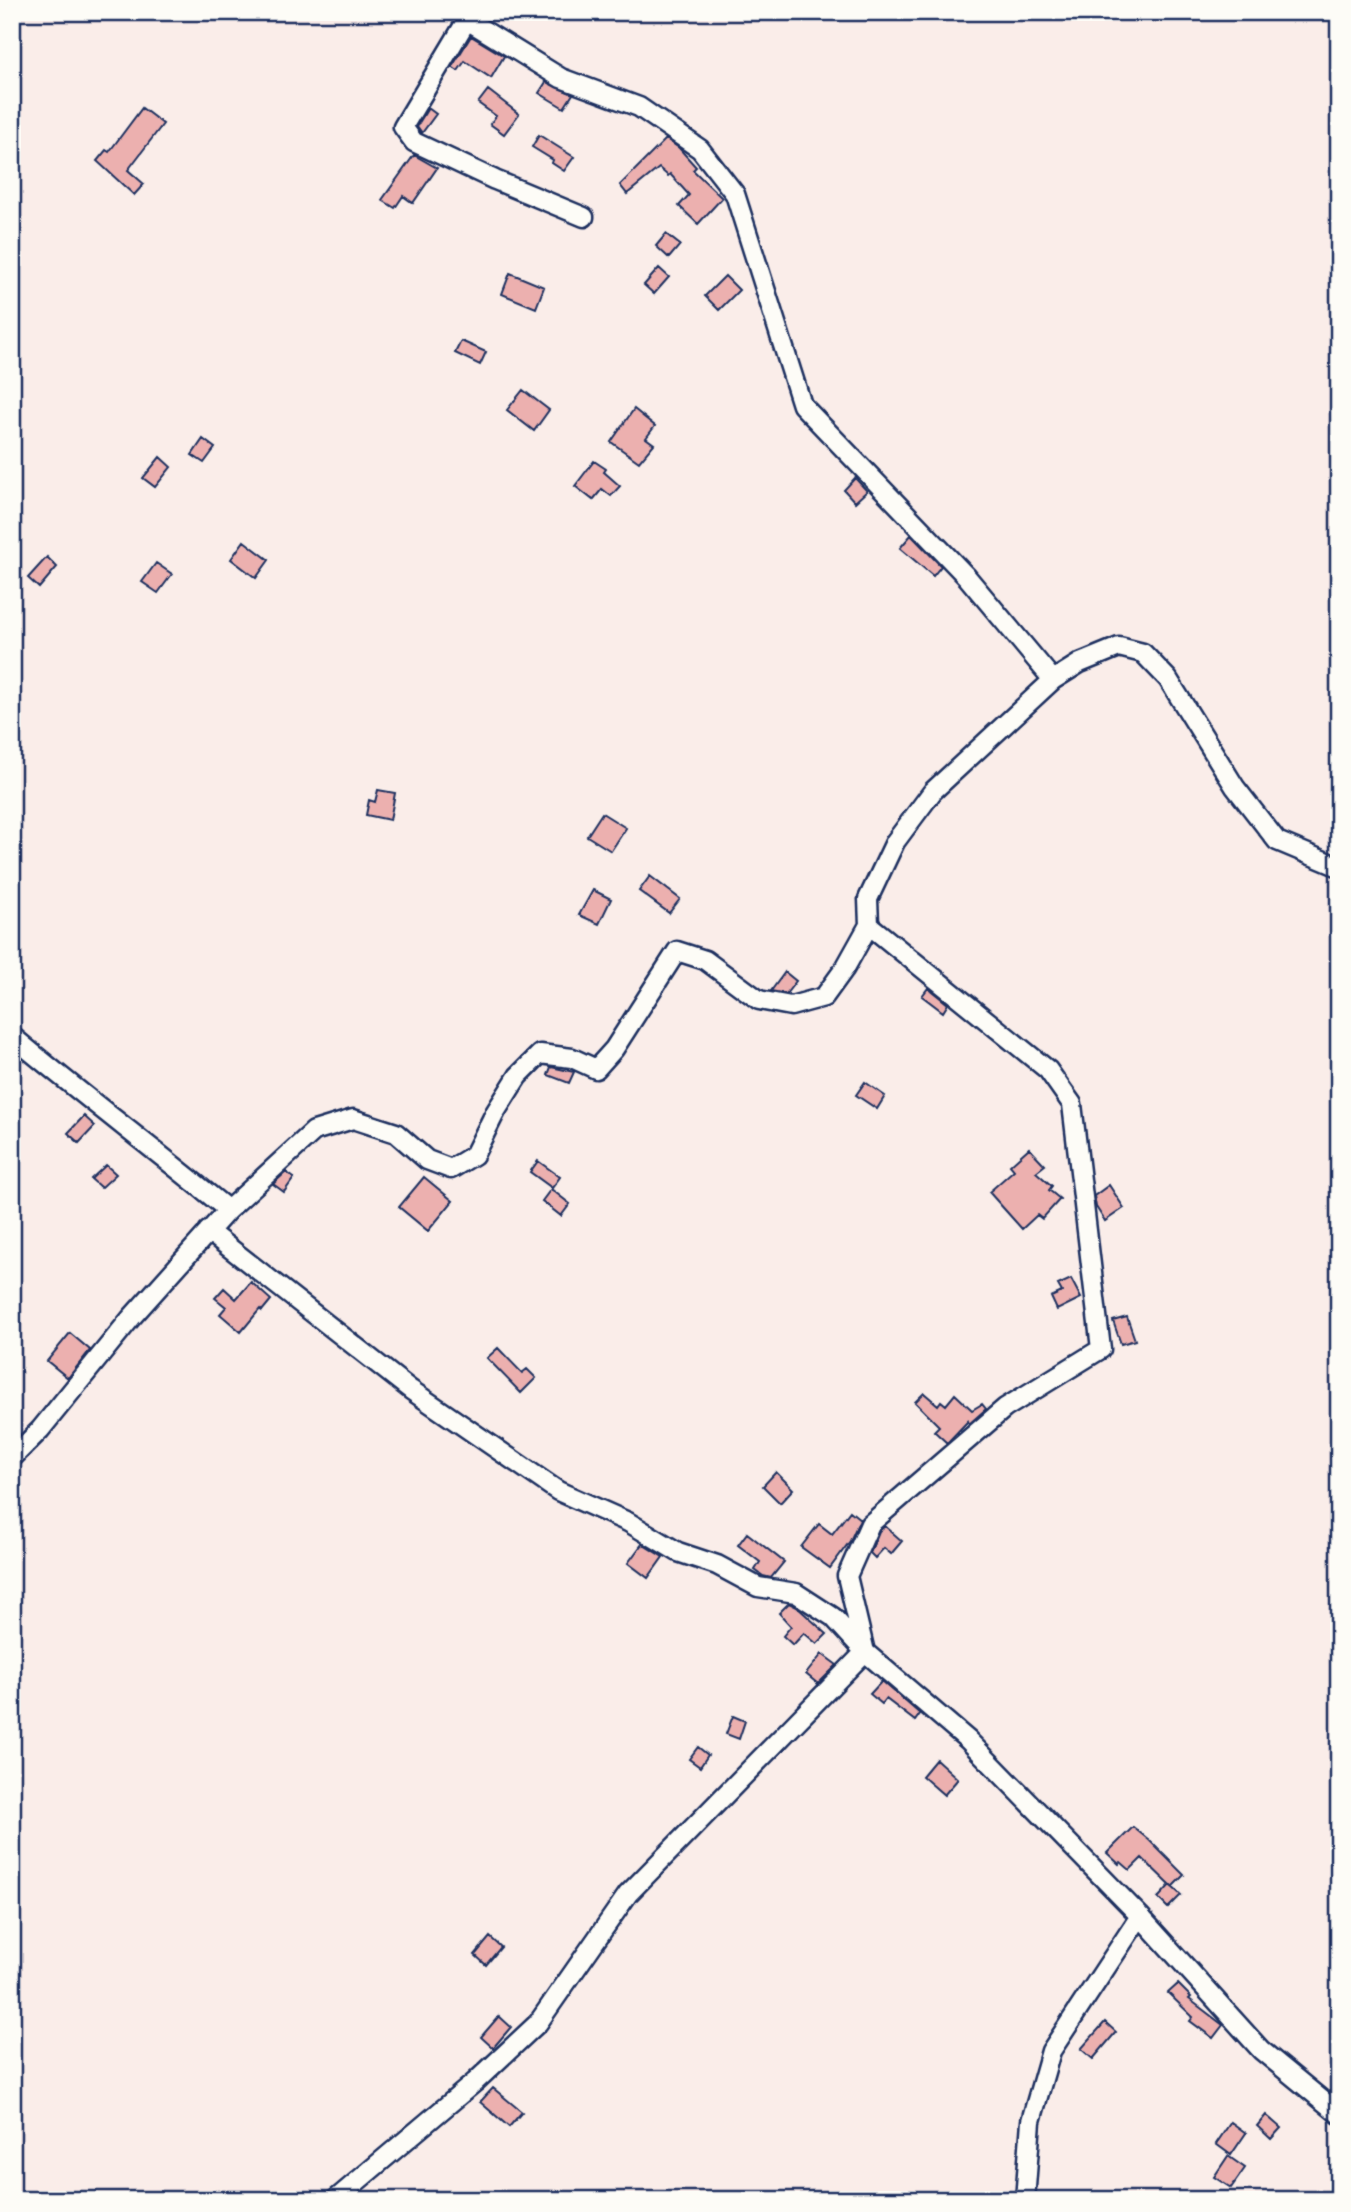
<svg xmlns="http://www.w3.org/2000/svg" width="1351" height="2212" viewBox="0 0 1351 2212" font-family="Mali,sans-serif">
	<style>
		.building { fill: #ecb0af; stroke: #1b2f5e; stroke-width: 2 }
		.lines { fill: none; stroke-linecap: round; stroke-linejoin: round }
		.minor-casing { stroke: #1b2f5e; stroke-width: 23 }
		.minor { stroke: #fdfcf7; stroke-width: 18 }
	</style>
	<rect width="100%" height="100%" fill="#faede9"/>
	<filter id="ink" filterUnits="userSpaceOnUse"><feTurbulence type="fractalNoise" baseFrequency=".0143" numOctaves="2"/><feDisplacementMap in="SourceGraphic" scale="14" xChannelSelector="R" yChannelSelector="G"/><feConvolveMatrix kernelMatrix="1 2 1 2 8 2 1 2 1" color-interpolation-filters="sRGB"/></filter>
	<g filter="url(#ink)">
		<path class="building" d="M471,36l33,20 -13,22 -26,-17 -7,10 -6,-4z
			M546,82l27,12 -9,14 -25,-15z
			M488,90l31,24 -15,20 -14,-10 6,-8 -18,-13z
			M142,108l21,16 -35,46 16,14 -10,11 -37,-34 9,-11 3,2z
			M428,108l8,6 -14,19 -5,-7z
			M539,135l35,22 -10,14 -12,-8 1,-3 -21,-13z
			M666,139l13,9 17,19 -3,3 29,28 -24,26 -19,-18 10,-11 -19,-21 -2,2 -9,-8 -32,26 -7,-9z
			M414,155l23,13 -24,35 -10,-7 -8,12 -13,-8z
			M666,234l14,11 -11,13 -13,-12z
			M659,268l10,9 -15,17 -10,-9z
			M510,273l34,14 -8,21 -34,-14z
			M725,276l14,14 -20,20 -14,-14z
			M461,341l25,11 -6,13 -25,-12z
			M523,390l26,20 -15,21 -27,-21z
			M634,409l21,17 -9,12 8,6 -15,18 -28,-20z
			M203,439l12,9 -11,15 -12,-8z
			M160,457l11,10 -16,20 -12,-9z
			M594,461l12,8 -2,3 16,14 -9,10 -9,-7 -9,11 -18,-14z
			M855,478l12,13 -12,11 -11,-12z
			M911,535l30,31 -8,10 -33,-28z
			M244,541l25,19 -13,18 -25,-19z
			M47,557l10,10 -18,21 -11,-10z
			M156,563l16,11 -14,19 -16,-11z
			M378,790l17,3 -5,27 -24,-5 3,-15 6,2z
			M602,813l24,15 -15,23 -24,-15z
			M650,876l30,23 -11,14 -30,-22z
			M593,890l18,9 -12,25 -20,-9z
			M785,972l11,9 -10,13 -15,-3z
			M928,988l20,16 -5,8 -21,-16z
			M551,1067l23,5 -5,11 -21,-8z
			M865,1082l20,14 -8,13 -21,-14z
			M84,1116l11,10 -16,17 -11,-10z
			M1029,1148l16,17 -9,7 16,14 -3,4 11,9 -18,20 -5,-4 -15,14 -33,-37 25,-22 -4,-5z
			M538,1161l22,16 -8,11 -22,-16z
			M106,1165l10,9 -15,14 -10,-9z
			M286,1172l8,6 -10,14 -11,-8z
			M424,1177l29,24 -25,30 -29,-24z
			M1109,1185l15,23 -19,13 -9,-14 -2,-11z
			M551,1189l19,15 -9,12 -19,-15z
			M1071,1279l10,19 -24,12 -6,-13 11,-5 -4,-7z
			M251,1282l20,18 -9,11 -2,-2 -19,23 -21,-18 6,-7 -11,-9 9,-10 12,11z
			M1127,1317l8,23 -14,4 -8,-23z
			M70,1333l20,17 -22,28 -21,-17z
			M498,1348l24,25 5,-4 9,9 -15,15 -34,-35z
			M924,1393l14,12 3,-4 5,4 9,-11 17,16 10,-6 4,5 -17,15 -1,-3 -21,22 -13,-12 5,-5 -24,-24z
			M776,1472l17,17 -13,14 -17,-17z
			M850,1511l10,8 -10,22 -20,27 -29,-21 18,-23 13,10z
			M885,1526l17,15 -11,13 -7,-6 -9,10 -5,-5 9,-22z
			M747,1533l37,29 -13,16 -8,-2 -8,-6 5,-8 -22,-17z
			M642,1544l21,13 -15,21 -20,-15z
			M789,1603l8,4 30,27 -10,10 -13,-11 -11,12 -10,-9 8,-10 -12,-13z
			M822,1654l15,11 -19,19 -12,-10z
			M882,1681l38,33 -5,7 -29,-22 -4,5 -12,-10z
			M733,1716l12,5 -6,18 -13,-5z
			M698,1747l10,8 -8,12 -11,-8z
			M936,1759l22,20 -14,16 -22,-19z
			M1133,1827l16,13 35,35 -12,12 -30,-29 -12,12 -9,-8 -2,2 -12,-11z
			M1170,1885l11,10 -13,13 -10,-10z
			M490,1937l11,10 -15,18 -11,-10z
			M1178,1984l13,13 -2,2 34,26 -10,13 -23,-17 3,-4 -25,-24z
			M499,2016l12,11 -18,21 -12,-11z
			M1105,2022l11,10 -23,27 -12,-10z
			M493,2088l29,24 -13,15 -29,-25z
			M1266,2115l15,13 -10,11 -14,-13z
			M1231,2122l15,11 -15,22 -15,-11z
			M1228,2156l17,12 -14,20 -17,-11z"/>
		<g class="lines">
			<defs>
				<path id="minor" d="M468,12l-1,8 94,58 78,29 61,42 35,45 67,211 165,172 86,103
					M467,20l-64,107 11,15 81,38 89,37
					M869,925l179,145 24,34 29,245 -96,59 -135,116 -23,52 18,76 103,88 172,176 121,134 78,64
					M12,1036c71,60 145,115 216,174l86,-79 39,-12 43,14 31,27 24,9 23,-14 22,-44 22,-35 22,-22 32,4 24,11 18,-20 63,-98 28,9 54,40 32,6 33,-9 21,-29 24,-43 -1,-26 27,-57 38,-51 120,-111 27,-17 39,-16 24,6 25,26 67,108 42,54 62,26
					M208,1231l203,159 147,101 70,31 50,30 39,13 41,22 38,6 37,24 32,35 -237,242 -90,129 -63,59 -140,118
					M12,1458l28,-28 91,-112 97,-108
					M1025,2200l6,-79 20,-70 89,-135"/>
			</defs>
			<use href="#minor" class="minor-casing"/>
			<use href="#minor" class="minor"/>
		</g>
	</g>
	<rect width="1351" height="2212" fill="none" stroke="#fdfcf7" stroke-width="42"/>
	<rect x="21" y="21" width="1309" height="2170" fill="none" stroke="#1b2f5e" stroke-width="2.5" filter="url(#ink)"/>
</svg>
